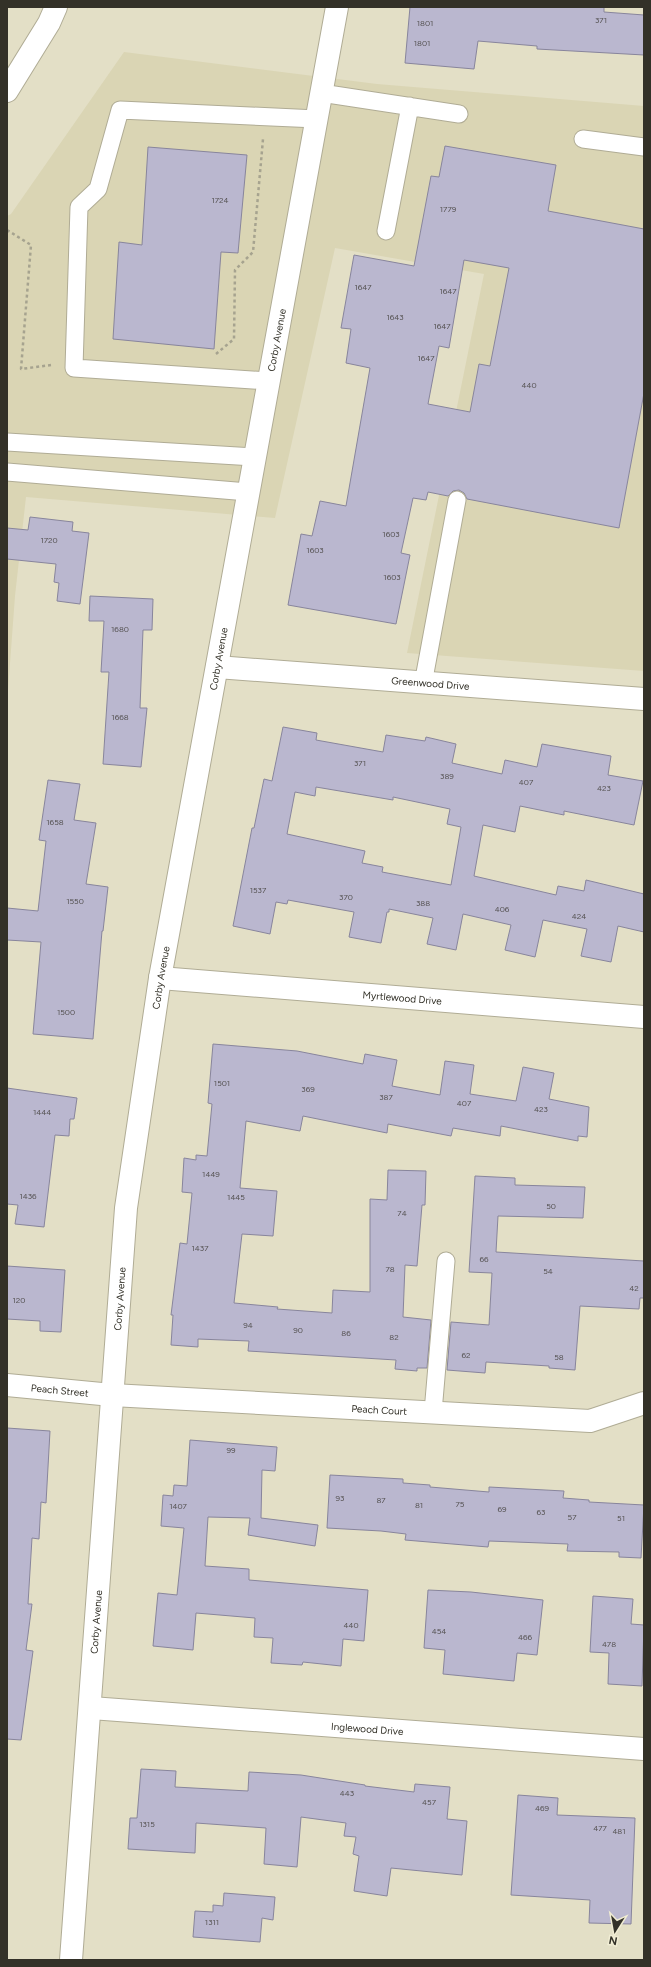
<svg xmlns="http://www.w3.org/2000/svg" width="651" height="1967" viewBox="0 0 651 1967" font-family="Figtree,sans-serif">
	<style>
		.built { fill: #dad5b4 }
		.building { fill: #bab7cf; stroke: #88859c; fill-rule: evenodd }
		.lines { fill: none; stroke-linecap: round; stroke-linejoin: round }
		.lane-casing { stroke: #b0ac95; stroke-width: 19 }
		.street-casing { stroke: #b0ac95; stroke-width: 24 }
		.secondary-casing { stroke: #b0ac95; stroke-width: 24 }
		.path { stroke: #a6a38f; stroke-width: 2.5; stroke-dasharray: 3 3; stroke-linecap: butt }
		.lane { stroke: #fff; stroke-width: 17 }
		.street { stroke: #fff; stroke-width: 22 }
		.secondary { stroke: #fff; stroke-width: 22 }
		.labels { text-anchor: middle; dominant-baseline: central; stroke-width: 3; stroke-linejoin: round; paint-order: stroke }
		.number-label { font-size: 8px; fill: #555252 }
		.street-label { font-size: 10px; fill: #333128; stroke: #f0ecd3 }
	</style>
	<rect width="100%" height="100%" fill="#e3dfc6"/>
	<path class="built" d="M124,52l253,32 267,22v565l-237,-18 77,-379 -149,-26 -60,270 -249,-21 -11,99 -8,108v-488l4,-2z"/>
	<path class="building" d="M410,7h194v5l40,3v40l-107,-6v-3l-59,-5 -4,28 -69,-6z
		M445,146l111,19 -8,46 96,18v164l-25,135 -152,-29 -3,-6 -5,-3 -6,1 -5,5 -20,-4 -2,8 -13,-2 -12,55 9,2 -14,69 -108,-19 13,-71 11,2 8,-35 26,5 24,-138 -24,-5 5,-34 -10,-1 13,-73 60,11 17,-90 8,1zM464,260l45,8 -19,98 -11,-2 -9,48 -42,-8 11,-58 10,2z
		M148,147l99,8 -9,98 -17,-1 -7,97 -101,-10 6,-97 23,3z
		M30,517l43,5 -1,9 17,2 -9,71 -23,-3 2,-18 -5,-1 2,-18 -49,-5v-31l21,2z
		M90,596l63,3 -1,31h-9l-3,78h7l-6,59 -38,-3 6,-92h-8l3,-51h-15z
		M283,727l34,6 -1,7 67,12 3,-17 39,6 1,-4 30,7 -4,19 50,11 3,-14 32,7 5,-23 69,12 -3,19 35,6 -9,44 -70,-14v4l-44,-9 -5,26 -32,-7 -9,51 82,19 2,-9 26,5 2,-11 58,14v38l-26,-6 -7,36 -30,-6 6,-27 -44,-9 -8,37 -30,-7 6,-25 -48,-11 -7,36 -29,-6 6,-26 -44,-9v3h-2l-6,31 -32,-6 5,-25 -66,-12 -1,4 -11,-2 -6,32 -37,-8 19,-98h2l10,-49 8,2zM316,787l77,13v-3l57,12 -3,15 14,3 -10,58 -69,-13 1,-5 -21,-4 3,-12 -78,-17 8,-42 20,4z
		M48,780l32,4 -6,36 22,3 -10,61 22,3 -5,44h-1l-9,108 -60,-5 8,-92 -34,-2v-32l31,3 8,-70 -7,-1z
		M213,1044l84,7 66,13 2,-10 32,6 -5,26 48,9 5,-34 29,4 -4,29 46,7 7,-34 31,6 -5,26 40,8 -2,30 -9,-1v5l-77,-15 -1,10 -47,-8 -2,8 -63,-12 -1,9 -84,-17 -3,15 -54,-10 -6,67 37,3 -4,45 -31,-2 -8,69 44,4 -1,2 55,4 1,-23 37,2v-93l17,1 1,-30 38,1 -1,34h-3l-5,61 -12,-1 -2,52 28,3 -4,48h-10v3l-22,-2 1,-9 -148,-9 1,-10 -51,-2v8l-27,-2 2,-30h-2l9,-72 7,1 5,-51 -10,-1 2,-34 12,2v-5l11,1 5,-52 -4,-1z
		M7,1088l70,10 -3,21h-4l-1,17 -14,-1 -11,92 -29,-3 3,-19 -11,-1z
		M475,1176l40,2v7l70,2 -2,31 -85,-2 -2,36 148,9v37h-4l-1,11 -59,-3 -5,64 -26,-2v-2l-63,-4 -1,11 -38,-3 4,-48 38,3 3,-52 -23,-1z
		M7,1266l58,4 -4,62 -21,-1v-10l-33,-2z
		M7,1428l43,3 -4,72 -5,-1 -2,37 -7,-1 -4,66h4l-6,46 7,1 -12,89 -14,-1z
		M190,1440l87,7 -2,24 -13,-1 -1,48 57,7 -3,21 -67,-11 2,-17 -42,-1 -3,49 44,3v11l119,10 -4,51 -21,-2 -2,27 -38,-4 -1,3 -31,-2 2,-25 -19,-1 1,-19 -59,-5 -3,37 -40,-4 5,-53 19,2 7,-67 -23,-2 2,-31 10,1 1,-11 13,1z
		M330,1475l73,4v4l27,2v2l59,5v-5l75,4 -1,7 26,2v2l55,3 -3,53 -22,-1v-5l-52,-1 1,-7 -79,-3 -1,6 -83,-7 1,-6 -25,-3 -54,-3z
		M428,1590l43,2 72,8 -6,55 -20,-2 -3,28 -71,-7 2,-24 -21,-2z
		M593,1596l40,3 -2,25 13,1 -2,61 -34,-2 1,-31 -19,-1z
		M141,1769l35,2 -1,16 73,4 1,-19 52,3 64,10v1l49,6 1,-8 35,3 -3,32 20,2 -5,54 -71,-7 -4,28 -33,-5 5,-35 -6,-2 3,-17 -12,-1 2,-13 -45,-6 -4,50 -33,-3 2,-36 -70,-5 -1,30 -67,-4 2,-31h7z
		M518,1795l40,3 -1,17 78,3 -4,106 -42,-1 1,-23 -79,-5z
		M224,1893l51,4 -2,23 -11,-2 -2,24 -67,-5 2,-26 18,1v-7l10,1z"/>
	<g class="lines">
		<defs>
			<path id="lane" d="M321,93l138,21
				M583,139l61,8
				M386,231l24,-125
				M268,381l-194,-13 5,-161 19,-18 22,-79 197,9
				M7,442l247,15
				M7,472l241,20
				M423,684l34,-184
				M433,1412l13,-151"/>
			<g id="street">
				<path id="s1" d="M217,667l427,32"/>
				<path id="s2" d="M160,978l484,39"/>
				<path id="s3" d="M7,1385l105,10 478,26 54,-18"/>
				<path id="s4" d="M91,1708l553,41"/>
			</g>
			<g id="secondary">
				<path d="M7,91l42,-68 7,-16"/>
				<path id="s5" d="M71,1960l55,-752 34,-230 177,-971"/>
			</g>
		</defs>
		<use href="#lane" class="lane-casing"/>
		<use href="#street" class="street-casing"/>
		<use href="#secondary" class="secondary-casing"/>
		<path class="path" d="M7,230l24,15 -10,124 30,-4
			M216,354l18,-15 1,-69 18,-18 10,-113"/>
		<use href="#lane" class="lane"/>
		<use href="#street" class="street"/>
		<use href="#secondary" class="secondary"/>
	</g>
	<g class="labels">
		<g class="number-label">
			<text x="601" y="20">371</text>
			<text x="425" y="23">1801</text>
			<text x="422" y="43">1801</text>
			<text x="220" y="200">1724</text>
			<text x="448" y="209">1779</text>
			<text x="363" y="287">1647</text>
			<text x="448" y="291">1647</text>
			<text x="395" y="317">1643</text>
			<text x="442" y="326">1647</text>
			<text x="426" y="358">1647</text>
			<text x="529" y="385">440</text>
			<text x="391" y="534">1603</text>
			<text x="49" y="540">1720</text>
			<text x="315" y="550">1603</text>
			<text x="392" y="577">1603</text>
			<text x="120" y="629">1680</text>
			<text x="120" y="717">1668</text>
			<text x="360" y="763">371</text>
			<text x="447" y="776">389</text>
			<text x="526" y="782">407</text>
			<text x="604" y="788">423</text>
			<text x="55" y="822">1658</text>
			<text x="258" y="890">1537</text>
			<text x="346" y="897">370</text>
			<text x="75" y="901">1550</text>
			<text x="423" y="903">388</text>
			<text x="502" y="909">406</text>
			<text x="579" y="916">424</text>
			<text x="66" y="1012">1500</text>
			<text x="222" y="1083">1501</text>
			<text x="308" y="1089">369</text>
			<text x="386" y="1097">387</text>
			<text x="464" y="1103">407</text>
			<text x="541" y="1109">423</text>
			<text x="42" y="1112">1444</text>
			<text x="211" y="1174">1449</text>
			<text x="28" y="1196">1436</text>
			<text x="236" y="1197">1445</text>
			<text x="551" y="1206">50</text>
			<text x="402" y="1213">74</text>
			<text x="200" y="1248">1437</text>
			<text x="484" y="1259">66</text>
			<text x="390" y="1269">78</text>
			<text x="548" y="1271">54</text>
			<text x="634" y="1288">42</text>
			<text x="19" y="1300">120</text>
			<text x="248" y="1325">94</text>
			<text x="298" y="1330">90</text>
			<text x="346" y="1333">86</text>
			<text x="394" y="1337">82</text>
			<text x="466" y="1355">62</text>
			<text x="559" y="1357">58</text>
			<text x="231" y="1450">99</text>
			<text x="340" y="1498">93</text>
			<text x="381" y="1500">87</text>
			<text x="460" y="1504">75</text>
			<text x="419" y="1505">81</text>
			<text x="178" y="1506">1407</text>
			<text x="502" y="1509">69</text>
			<text x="541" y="1512">63</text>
			<text x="572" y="1517">57</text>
			<text x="621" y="1518">51</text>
			<text x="351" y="1625">440</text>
			<text x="439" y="1631">454</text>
			<text x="525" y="1637">466</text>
			<text x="609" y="1644">478</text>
			<text x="347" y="1793">443</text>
			<text x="429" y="1802">457</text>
			<text x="542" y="1808">469</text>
			<text x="147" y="1824">1315</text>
			<text x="600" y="1828">477</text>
			<text x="619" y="1831">481</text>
			<text x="212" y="1922">1311</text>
		</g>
		<g class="street-label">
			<text stroke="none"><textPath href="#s5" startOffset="1635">Corby Avenue</textPath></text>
			<text stroke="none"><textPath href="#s5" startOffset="1311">Corby Avenue</textPath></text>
			<text stroke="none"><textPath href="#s1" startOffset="214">Greenwood Drive</textPath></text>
			<text stroke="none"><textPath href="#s5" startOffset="987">Corby Avenue</textPath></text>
			<text stroke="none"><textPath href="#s2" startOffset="243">Myrtlewood Drive</textPath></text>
			<text stroke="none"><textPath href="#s5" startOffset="663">Corby Avenue</textPath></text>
			<text stroke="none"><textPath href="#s3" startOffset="53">Peach Street</textPath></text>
			<text stroke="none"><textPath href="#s3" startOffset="373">Peach Court</textPath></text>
			<text stroke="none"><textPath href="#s5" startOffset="339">Corby Avenue</textPath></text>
			<text stroke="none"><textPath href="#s4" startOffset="277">Inglewood Drive</textPath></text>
		</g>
	</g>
	<rect width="651" height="1967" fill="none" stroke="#333128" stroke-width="16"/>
	<g transform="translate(615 1931) rotate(191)" stroke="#f0ecd3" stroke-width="3" paint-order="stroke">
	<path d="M0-3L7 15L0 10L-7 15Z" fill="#333128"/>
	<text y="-6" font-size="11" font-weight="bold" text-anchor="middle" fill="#333128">N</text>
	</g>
</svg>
